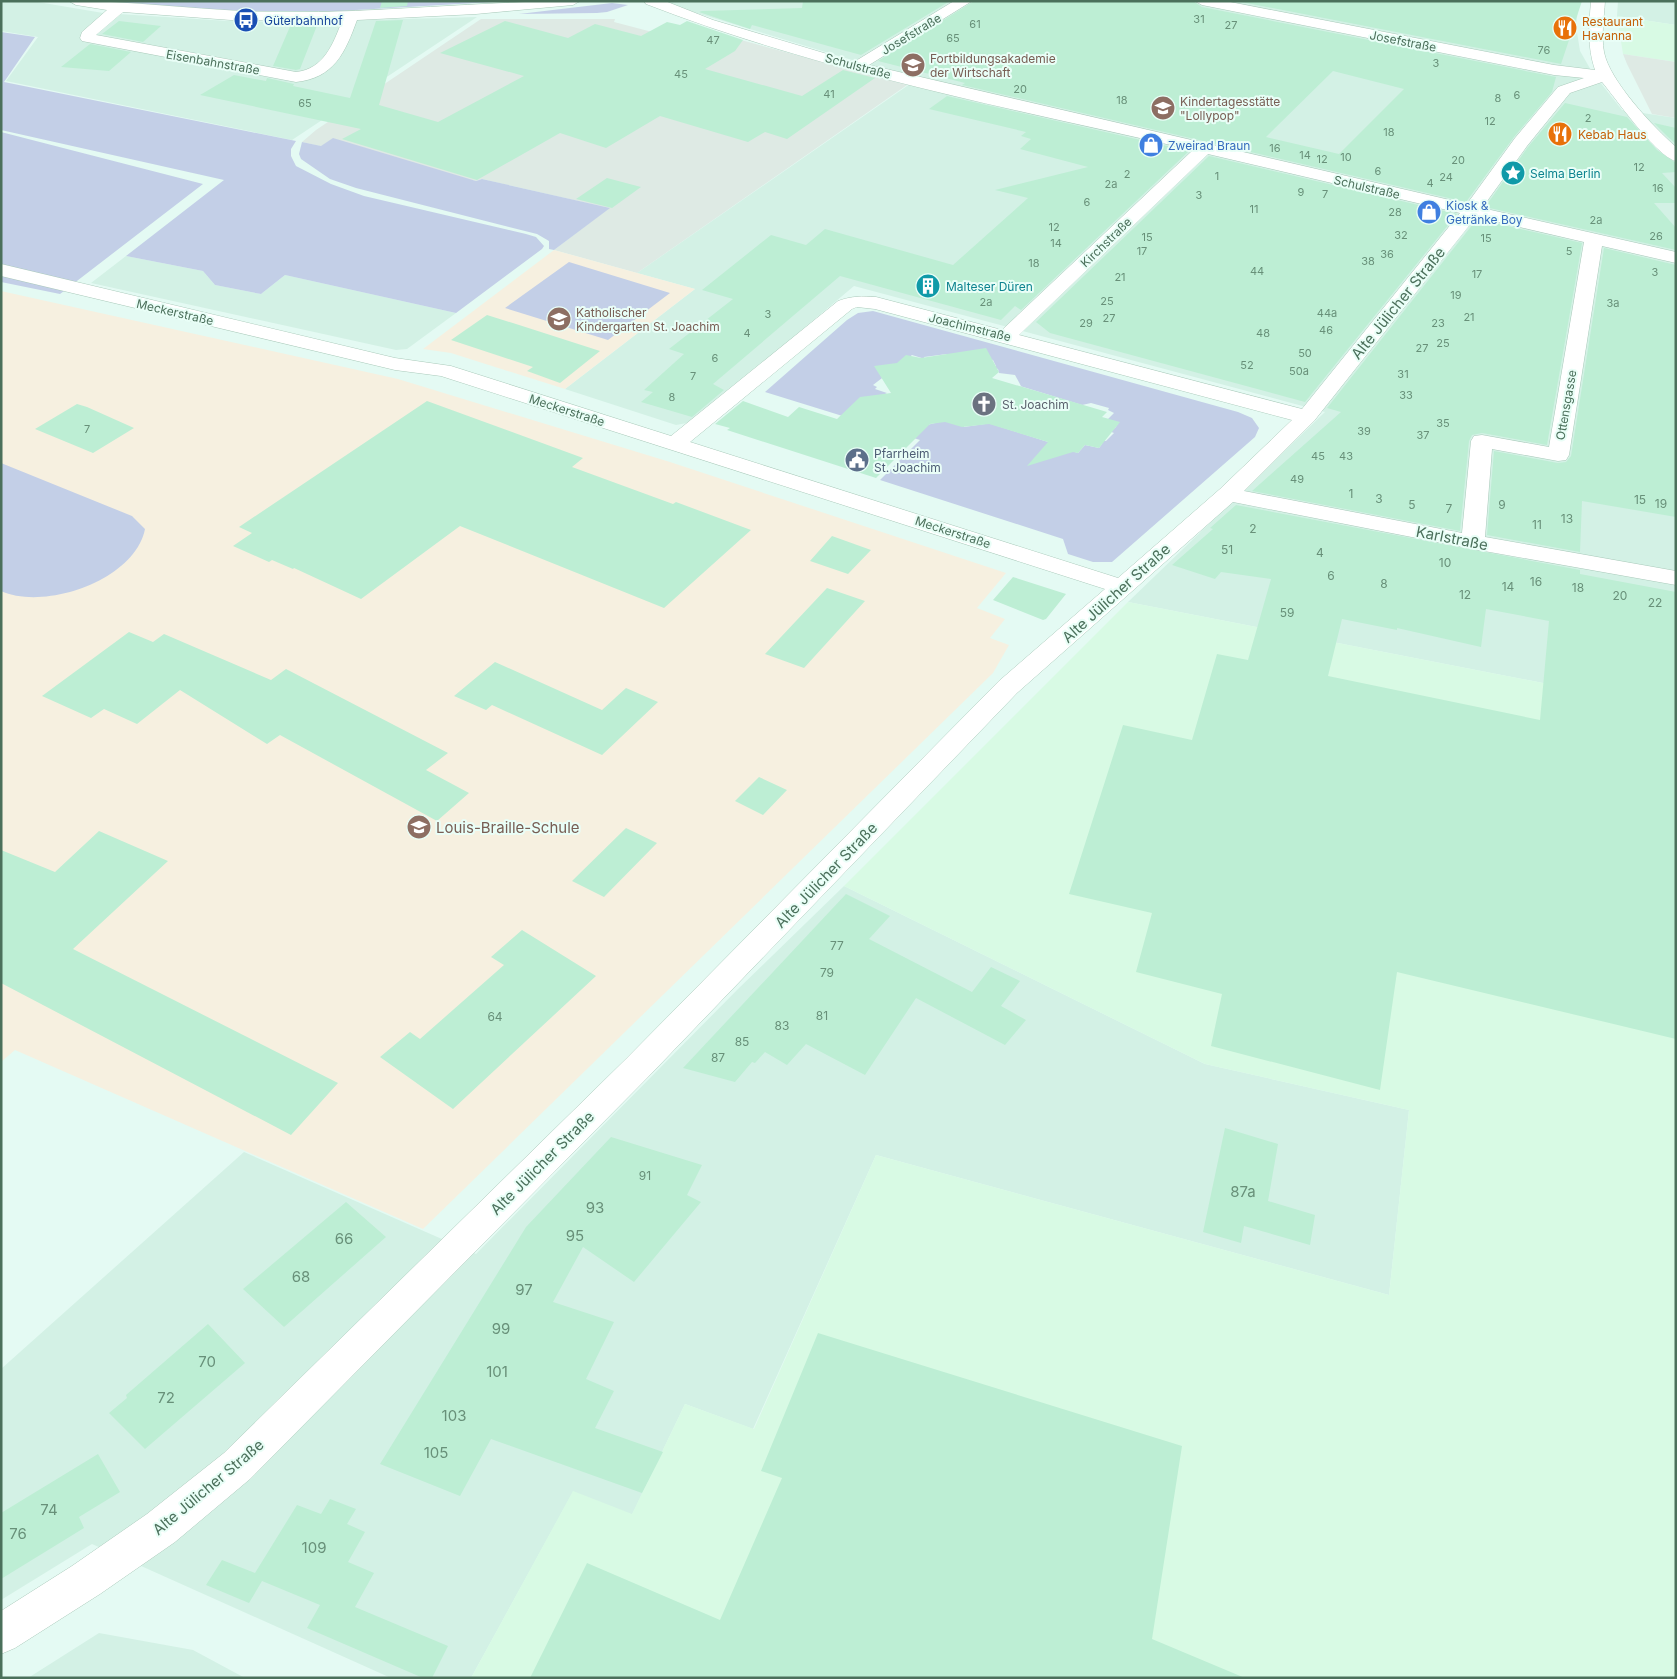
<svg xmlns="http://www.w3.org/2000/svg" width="1677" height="1679" viewBox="0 0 1677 1679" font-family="Inter,sans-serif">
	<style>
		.residential { fill: #d3f1e5 }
		.commercial { fill: #d8fae4 }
		.industrial { fill: #deeae4 }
		.education { fill: #f6f0e0 }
		.green { fill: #c3cfe7; fill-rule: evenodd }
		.building { fill: #bdeed4; fill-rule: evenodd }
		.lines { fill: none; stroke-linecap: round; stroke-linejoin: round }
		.minor-casing { stroke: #abcabb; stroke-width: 1 }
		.minor { fill: #fff; fill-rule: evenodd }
		.labels { text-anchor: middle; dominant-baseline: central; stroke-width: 4; stroke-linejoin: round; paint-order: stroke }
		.far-number-label { font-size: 11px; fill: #689079 }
		.far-transit-label { font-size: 12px; fill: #164399; stroke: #e9fef7; text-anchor: start }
		.far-food-label { font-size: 12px; fill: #c56008; stroke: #e9fef7; text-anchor: start }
		.far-street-label { font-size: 12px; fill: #4b705b; stroke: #e9fef7 }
		.far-education-label { font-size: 12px; fill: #785e54; stroke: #e9fef7; text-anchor: start }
		.far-shop-label { font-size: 12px; fill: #366cbe; stroke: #e9fef7; text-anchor: start }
		.far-culture-label { font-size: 12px; fill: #0d838f; stroke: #e9fef7; text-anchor: start }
		.far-worship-label { font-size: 12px; fill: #5b616d; stroke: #e9fef7; text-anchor: start }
		.far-service-label { font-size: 12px; fill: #4e5e75; stroke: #e9fef7; text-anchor: start }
		.number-label { font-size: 12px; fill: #689079 }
		.street-label { font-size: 15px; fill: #4b705b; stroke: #e9fef7 }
		.education-label { font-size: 15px; fill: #785e54; stroke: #e9fef7; text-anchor: start }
		.near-number-label { font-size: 15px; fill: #689079 }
	</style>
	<rect width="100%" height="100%" fill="#e4faf3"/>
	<path class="residential" d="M32,1l71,12 125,8 62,1 187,-5 -185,123 -286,-59 32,-44 -37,-6v-29z
		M665,1h914l-3,25 4,25 12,21 30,38 54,8v591l-548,-107 197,-190 -471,-126 -162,136 -16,3 -111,-36 130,-100 -58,-16 283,-196 -58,-14 -172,-52z
		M1618,1h58v24l-59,-9z
		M126,256l77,15 12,14 46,9 24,-19 171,38 -49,36 -11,1 -305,-67z
		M844,886l361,178 204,46 -20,185 -513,-140 -123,274 -68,-25 -53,111 -59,-23 -102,186h-80l-299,-134 -91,56v-231l243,-217 232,102 262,-265z
		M99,1633l94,17 52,28h-217z"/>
	<path class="commercial" d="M1617,16l59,9v37l-53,-8z
		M1128,602l548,107v969h-1205l102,-187 59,23 53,-110 69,25 122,-274 513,140 20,-185 -204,-46 -361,-178z"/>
	<path class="industrial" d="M481,19h134l-1,3 107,28 20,-10 166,45 -270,188 -83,-23 55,-42 -127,-29 -6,2 -174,-39 14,-12z
		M1623,54l53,8v56l-24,-4 -25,-50z"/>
	<path class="education" d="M554,250l141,39 -130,100 -114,-36 -28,-4z
		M1,291l397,88 272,83 336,111 -29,35 28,11 -15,19 19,7 -16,28 -570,556 -408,-179 -14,12z"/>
	<path class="green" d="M102,1h408l-171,10h-99l-125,-7z
		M612,3l16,2 -21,7 -10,1 -78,1z
		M1,32l34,5 -31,45 292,59 -5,8v7l5,10 35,18 33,12 162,38 10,3 8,9 -2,3 -86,64 -171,-38 -24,19 -46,-9 -12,-14 -77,-15 98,-76 -223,-50z
		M1,132l202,52 -143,110 -59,-12z
		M333,138l143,43 6,-2 128,29 -56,42 -5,-1v-8l-12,-7 -181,-46 -26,-9 -29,-20 -2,-5 3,-12 19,4z
		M569,262l101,31 -62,47 -103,-32z
		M873,311l365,101 14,6 7,10 -4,9 -143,125h-19l-25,-8 -5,-15 -183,-59 40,-40 -155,-48 82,-72 11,-7zM947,354l3,5 31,-2 12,3 3,6 -2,2 4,1 1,4 16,2 6,11h-1l62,19 9,-2 18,5 -1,2 6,3 -7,7 11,4 -3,4 -6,3 5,2 -8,8 -6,-1 2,4 -3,4 -14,-3 -7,8 -6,-2 -10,3 -14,-12 -63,-20v2l-21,3 -1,-3 -16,-4 -20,5 -42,-31 2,-1 -12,-4 2,-2 -4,-2 39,-30 13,4 -1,-2z
		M1,463l131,53 13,13c-10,51 -100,82 -144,62z"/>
	<path class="building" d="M382,1h26l-1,5 -27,2z
		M803,1h147l-89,54 -109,-30 -2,4 -51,-17 3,-1 100,-3z
		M974,1h219l9,6 354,70 -4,15 -38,45 -48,65 -504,-117 3,-2 -87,-22zM1333,71l71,18 -65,65 -73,-17z
		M1236,1h346l-21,63z
		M403,20l-24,85 59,17 86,-46 -84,-23 65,-32 63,17 27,-14 46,12 26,-14 13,3 7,-4 56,19 -8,11 -30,18 97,27 41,-26 32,8 -88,61 -22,-7 -17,10 -88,-26 -54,32 -46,-15 -83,47 -135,-41 19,-10 -161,-34 34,-20 32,6 1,-3 27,6 -1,2 57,12 26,-77z
		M119,21l42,5 -18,16 -41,-8z
		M292,22l26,1 -18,46 -4,1 -23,-4z
		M90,44l41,8 -22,19 -48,-4z
		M947,96l242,55 -168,159 -6,-4 -14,14 -161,-44 -127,108 11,6 -32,27 -51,-15 12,-10 -9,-2 40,-36 -15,-5 64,-50 -31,-9 69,-55 35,10 19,-16 128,36 75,-67 -33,-8 93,-23 -68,-18 11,-10 -10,-3 5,-4 -97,-23z
		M1565,103l62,14 30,33 19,13v9l-14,1 14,15v15h-22l22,25v22l-191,-43 43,-60z
		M1654,123l22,5v16l-8,-7z
		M1209,156l248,58 -152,188 -255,-69 -14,-11z
		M607,178l34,9 -29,21 -36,-9z
		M1477,219l105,24 -35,202 -65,-12 -10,2 -3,6 -9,90 -208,-40 89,-79 -14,-4z
		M1604,248l72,17v252l-94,-16 -2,51 -93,-17 7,-84 64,12 8,-1 5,-6z
		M487,315l29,9 84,27 -40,32 -33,-12 6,-4 -82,-27z
		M986,348l13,24 -7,6 115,34 -5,5 18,5 -21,26 -14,-3 -7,8 -5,-1 -46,14 21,-24 -59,-18 -27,3 -17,-5 -15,2 -54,54 -149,-48 3,-2 -15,-4 28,-23 45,16 11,-10 38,12 23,-22 31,-4 -17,-27 23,-3 9,-8 15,3z
		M427,401l156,57 -11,9 101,37 3,-2 75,28 -87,78 -204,-82 -99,73 -67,-31 -1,1 -21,-9 -3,2 -36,-16 19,-13 -13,-6z
		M77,404l10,3 47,21 -41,25 -58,-24z
		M1236,505l344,65v4l96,18v447l-279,-67 -17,118 -169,-44 11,-52 -86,-22 16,-59 -83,-19 54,-169 69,15 25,-86 31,6 23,-81 -50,-7 -6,7 -43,-14 41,-36 -3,-1zM1486,609l63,12 -9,99 -212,-44 14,-57 55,11v-2l84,19z
		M832,536l39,14 -23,24 -38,-13z
		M1013,577l53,17 -20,25 -3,1 -50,-20z
		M827,588l38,13 -61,67 -39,-14z
		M129,632l24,10 11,-8 107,46 15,-11 162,84 -22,17 43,23 -32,28 -157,-86 -13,9 -87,-54 -43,34 -33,-15 -13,9 -49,-22z
		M495,662l107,48 24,-22 32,14 -56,53 -110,-50 -6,5 -32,-14z
		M759,777l28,13 -24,25 -28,-14z
		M626,828l31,15 -53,54 -32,-16z
		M99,831l69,30 -95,88 265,134 -47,52 -290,-152v-133l54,22z
		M846,894l44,22 -21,23 103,53 19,-25 29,14 -19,25 25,14 -21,25 -89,-47 -51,77 -59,-31 -19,21 -22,-13 -10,11 -3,-1 -17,20 -52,-14z
		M522,930l74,46 -143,133 -73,-52 30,-25 10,7 84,-74 -13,-8z
		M1225,1128l53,16 -10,57 47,14 -5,30 -66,-19 -3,17 -38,-11z
		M611,1137l91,28 -15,30 14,7 -67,80 -51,-35 -30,55 61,20 -28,57 28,12 -19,37 68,24 -21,41 -151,-54 -31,57 -80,-32 146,-237z
		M346,1202l40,35 -102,90 -41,-38z
		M208,1324l37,39 -100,86 -36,-36 18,-15 -1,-3z
		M818,1333l364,113 -30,193 93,39h-715l57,-115 133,57 62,-142 -21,-7z
		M98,1454l22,38 -41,25 5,11 -83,51v-66z
		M330,1499l26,10 -9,15 18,8 -17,30 26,11 -19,34 93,39 -16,32h-9l-116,-50 13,-23 -58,-24 -13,22 -43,-18 16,-25 33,13 42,-68 24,9z"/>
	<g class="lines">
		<defs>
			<path id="minor" d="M69,1c71,0 141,11 212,11 100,1 199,-11 299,-11l-7,4 -97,9 -119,6c-12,33 -23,58 -61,62l-214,-41 -2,-3 2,-6 25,-22 -31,-5zM123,12l108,8 111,1c-9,23 -18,48 -46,51l-200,-37z
				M644,1h21l48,19 141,42 100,-61h18l-103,64 598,139 48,-66 43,-51 26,-9 -30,-3 -352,-70 -7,-4h30l329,64 41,5c-8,-24 -6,-44 -4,-69h14c-1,17 -4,34 -1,51 5,28 50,76 72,95v14c-20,-5 -59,-61 -74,-79l-32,11 -43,53 -45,62 194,44v11l-74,-17 -33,209 -3,5 -8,1 -66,-12 -7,88 191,34v14l-203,-36 -240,-47 -216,191 -368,383 -399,403 -75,63 -75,52 -85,54 -14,6v-43l71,-45 75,-52 77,-61 403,-395 372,-377 106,-92 -664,-213 -46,-6 -394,-94v-12l394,94 56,8 220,70 167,-135c14,-5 24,-5 38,-4l126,33 191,-180c-184,-42 -371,-78 -547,-146zM1208,154l252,59 -158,196 -283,-74zM1476,217l108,25 -35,205 -67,-12 -8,1 -3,5 -9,92 -218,-42 70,-70zM857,307l18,2 417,111 -72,69 -102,89 -428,-136 162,-133z"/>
		</defs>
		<use href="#minor" class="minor-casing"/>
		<use href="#minor" class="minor"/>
	</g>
	<defs>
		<symbol id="bus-disc" viewBox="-11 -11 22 22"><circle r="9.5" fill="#1a4fb4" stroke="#e9fef7"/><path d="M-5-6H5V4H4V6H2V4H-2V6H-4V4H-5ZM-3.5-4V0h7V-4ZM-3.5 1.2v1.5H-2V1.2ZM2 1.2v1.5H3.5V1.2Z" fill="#fff"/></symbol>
		<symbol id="restaurant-disc" viewBox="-11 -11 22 22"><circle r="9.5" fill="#e8710a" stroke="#e9fef7"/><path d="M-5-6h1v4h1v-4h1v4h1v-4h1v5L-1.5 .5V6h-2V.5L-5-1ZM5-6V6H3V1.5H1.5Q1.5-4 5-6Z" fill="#fff"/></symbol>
		<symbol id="school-disc" viewBox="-11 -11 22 22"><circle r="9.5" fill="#8d6e63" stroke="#e9fef7"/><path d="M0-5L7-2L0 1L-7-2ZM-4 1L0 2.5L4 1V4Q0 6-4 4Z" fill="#fff"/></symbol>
		<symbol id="shop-disc" viewBox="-11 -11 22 22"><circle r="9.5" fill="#3f7fe0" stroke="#e9fef7"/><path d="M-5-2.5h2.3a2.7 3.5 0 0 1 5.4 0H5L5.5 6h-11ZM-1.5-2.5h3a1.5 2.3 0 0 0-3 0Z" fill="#fff"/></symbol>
		<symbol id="sight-disc" viewBox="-11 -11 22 22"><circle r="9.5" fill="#0f9aa8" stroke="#e9fef7"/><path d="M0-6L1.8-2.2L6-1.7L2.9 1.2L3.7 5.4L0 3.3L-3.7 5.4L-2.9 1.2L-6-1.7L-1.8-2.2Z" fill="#fff"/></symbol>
		<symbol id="building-disc" viewBox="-11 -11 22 22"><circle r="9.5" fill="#0f9aa8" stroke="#e9fef7"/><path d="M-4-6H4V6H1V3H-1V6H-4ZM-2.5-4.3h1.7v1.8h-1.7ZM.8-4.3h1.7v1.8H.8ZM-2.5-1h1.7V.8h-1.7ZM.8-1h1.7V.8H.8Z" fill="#fff"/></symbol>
		<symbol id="church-disc" viewBox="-11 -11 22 22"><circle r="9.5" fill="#6b7280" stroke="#e9fef7"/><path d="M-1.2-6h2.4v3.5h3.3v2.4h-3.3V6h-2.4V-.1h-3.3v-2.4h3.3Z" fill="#fff"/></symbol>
		<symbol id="civic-disc" viewBox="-11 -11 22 22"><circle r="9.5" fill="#5c6f8a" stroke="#e9fef7"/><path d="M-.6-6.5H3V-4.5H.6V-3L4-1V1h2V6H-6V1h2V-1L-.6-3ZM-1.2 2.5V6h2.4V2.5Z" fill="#fff"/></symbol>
	</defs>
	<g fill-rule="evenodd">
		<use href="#bus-disc" x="232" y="6" width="28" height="28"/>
		<use href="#restaurant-disc" x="1551" y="14" width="28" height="28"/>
		<use href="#school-disc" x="899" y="51" width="28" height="28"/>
		<use href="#school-disc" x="1149" y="94" width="28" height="28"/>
		<use href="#restaurant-disc" x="1546" y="120" width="28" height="28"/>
		<use href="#shop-disc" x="1137" y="131" width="28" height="28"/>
		<use href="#sight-disc" x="1499" y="159" width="28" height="28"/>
		<use href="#shop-disc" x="1415" y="198" width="28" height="28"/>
		<use href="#building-disc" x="914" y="272" width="28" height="28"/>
		<use href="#school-disc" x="545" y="305" width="28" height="28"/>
		<use href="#church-disc" x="970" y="390" width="28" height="28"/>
		<use href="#civic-disc" x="843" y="446" width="28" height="28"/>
		<use href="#school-disc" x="405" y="813" width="28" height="28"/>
	</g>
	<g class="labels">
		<g class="far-number-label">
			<text x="1199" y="19">31</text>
			<text x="975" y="24">61</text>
			<text x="1231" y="25">27</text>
			<text x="953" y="38">65</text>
			<text x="713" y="40">47</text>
			<text x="1544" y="50">76</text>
			<text x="1436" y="63">3</text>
			<text x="681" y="74">45</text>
			<text x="1020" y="89">20</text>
			<text x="829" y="94">41</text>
			<text x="1517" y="95">6</text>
			<text x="1498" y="98">8</text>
			<text x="1122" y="100">18</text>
			<text x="305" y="103">65</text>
			<text x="1588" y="118">2</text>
			<text x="1490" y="121">12</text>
			<text x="1389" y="132">18</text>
			<text x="1275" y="148">16</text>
			<text x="1305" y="155">14</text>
			<text x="1346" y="157">10</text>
			<text x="1322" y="159">12</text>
			<text x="1458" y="160">20</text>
			<text x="1639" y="167">12</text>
			<text x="1378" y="171">6</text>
			<text x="1127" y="174">2</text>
			<text x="1217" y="176">1</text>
			<text x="1446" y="177">24</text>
			<text x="1430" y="183">4</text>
			<text x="1111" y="184">2a</text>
			<text x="1658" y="188">16</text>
			<text x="1301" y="192">9</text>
			<text x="1325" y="194">7</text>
			<text x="1199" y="195">3</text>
			<text x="1087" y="202">6</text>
			<text x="1254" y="209">11</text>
			<text x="1395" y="212">28</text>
			<text x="1596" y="220">2a</text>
			<text x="1054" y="227">12</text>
			<text x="1401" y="235">32</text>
			<text x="1656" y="236">26</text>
			<text x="1147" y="237">15</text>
			<text x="1486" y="238">15</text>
			<text x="1056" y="243">14</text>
			<text x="1142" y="251">17</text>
			<text x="1569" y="251">5</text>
			<text x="1387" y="254">36</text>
			<text x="1368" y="261">38</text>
			<text x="1034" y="263">18</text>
			<text x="1257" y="271">44</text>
			<text x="1655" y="272">3</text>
			<text x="1477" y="274">17</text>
			<text x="1120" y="277">21</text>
			<text x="1456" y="295">19</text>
			<text x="1107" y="301">25</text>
			<text x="986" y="302">2a</text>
			<text x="1613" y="303">3a</text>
			<text x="1327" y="313">44a</text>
			<text x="768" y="314">3</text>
			<text x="1469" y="317">21</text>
			<text x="1109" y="318">27</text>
			<text x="1086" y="323">29</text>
			<text x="1438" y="323">23</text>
			<text x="1326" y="330">46</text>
			<text x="747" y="333">4</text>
			<text x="1263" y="333">48</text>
			<text x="1443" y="343">25</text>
			<text x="1422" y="348">27</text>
			<text x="1305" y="353">50</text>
			<text x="715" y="358">6</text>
			<text x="1247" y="365">52</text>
			<text x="1299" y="371">50a</text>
			<text x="1403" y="374">31</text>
			<text x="693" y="376">7</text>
			<text x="1406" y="395">33</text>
			<text x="672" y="397">8</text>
			<text x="1443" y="423">35</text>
			<text x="87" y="429">7</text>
			<text x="1364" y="431">39</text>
			<text x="1423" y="435">37</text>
			<text x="1318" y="456">45</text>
			<text x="1346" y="456">43</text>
			<text x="1297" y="479">49</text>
		</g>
		<g class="far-transit-label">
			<text x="264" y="20">Güterbahnhof</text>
		</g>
		<g class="far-food-label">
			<text x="1582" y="21">Restaurant<tspan x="1582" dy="14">Havanna</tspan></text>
			<text x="1578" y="134">Kebab Haus</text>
		</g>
		<g class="far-street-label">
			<text transform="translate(911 34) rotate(-31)">Josefstraße</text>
			<text transform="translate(1403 41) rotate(11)">Josefstraße</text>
			<text transform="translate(213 62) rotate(10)">Eisenbahnstraße</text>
			<text transform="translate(858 66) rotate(15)">Schulstraße</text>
			<text transform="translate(1367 187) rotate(13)">Schulstraße</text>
			<text transform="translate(1106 242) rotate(-44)">Kirchstraße</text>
			<text transform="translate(175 312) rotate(13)">Meckerstraße</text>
			<text transform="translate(970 327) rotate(14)">Joachimstraße</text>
			<text transform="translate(1566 405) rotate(-80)">Ottensgasse</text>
			<text transform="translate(567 410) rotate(18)">Meckerstraße</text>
			<text transform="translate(953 532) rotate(18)">Meckerstraße</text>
		</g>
		<g class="far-education-label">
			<text x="930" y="58">Fortbildungsakademie<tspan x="930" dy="14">der Wirtschaft</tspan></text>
			<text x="1180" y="101">Kindertagesstätte<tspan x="1180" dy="14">"Lollypop"</tspan></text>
			<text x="576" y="312">Katholischer<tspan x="576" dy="14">Kindergarten St. Joachim</tspan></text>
		</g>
		<g class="far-shop-label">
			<text x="1168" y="145">Zweirad Braun</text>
			<text x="1446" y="205">Kiosk &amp;<tspan x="1446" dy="14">Getränke Boy</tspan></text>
		</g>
		<g class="far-culture-label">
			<text x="1530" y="173">Selma Berlin</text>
			<text x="946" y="286">Malteser Düren</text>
		</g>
		<g class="far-worship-label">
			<text x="1002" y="404">St. Joachim</text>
		</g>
		<g class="far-service-label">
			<text x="874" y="453">Pfarrheim<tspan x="874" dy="14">St. Joachim</tspan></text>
		</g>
		<g class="number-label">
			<text x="1351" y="493">1</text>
			<text x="1379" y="498">3</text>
			<text x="1640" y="499">15</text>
			<text x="1661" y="503">19</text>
			<text x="1412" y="504">5</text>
			<text x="1502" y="504">9</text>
			<text x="1449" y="508">7</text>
			<text x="1567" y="518">13</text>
			<text x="1537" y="524">11</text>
			<text x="1253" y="528">2</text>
			<text x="1227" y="549">51</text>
			<text x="1320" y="552">4</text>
			<text x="1445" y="562">10</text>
			<text x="1331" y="575">6</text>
			<text x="1536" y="581">16</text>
			<text x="1384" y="583">8</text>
			<text x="1508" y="586">14</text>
			<text x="1578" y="587">18</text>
			<text x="1465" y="594">12</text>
			<text x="1620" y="595">20</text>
			<text x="1655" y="602">22</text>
			<text x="1287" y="612">59</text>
			<text x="837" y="945">77</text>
			<text x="827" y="972">79</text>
			<text x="822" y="1015">81</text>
			<text x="495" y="1016">64</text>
			<text x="782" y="1025">83</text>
			<text x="742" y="1041">85</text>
			<text x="718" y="1057">87</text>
			<text x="645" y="1175">91</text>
		</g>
		<g class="street-label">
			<text transform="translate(1398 303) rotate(-51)">Alte Jülicher Straße</text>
			<text transform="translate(1452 538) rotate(11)">Karlstraße</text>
			<text transform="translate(1116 593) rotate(-42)">Alte Jülicher Straße</text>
			<text transform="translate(826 875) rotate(-46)">Alte Jülicher Straße</text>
			<text transform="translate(542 1163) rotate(-45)">Alte Jülicher Straße</text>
			<text transform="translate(208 1487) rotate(-40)">Alte Jülicher Straße</text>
		</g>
		<g class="education-label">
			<text x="436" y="827">Louis-Braille-Schule</text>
		</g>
		<g class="near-number-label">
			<text x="1243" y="1191">87a</text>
			<text x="595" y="1207">93</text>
			<text x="575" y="1235">95</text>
			<text x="344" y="1238">66</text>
			<text x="301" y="1276">68</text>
			<text x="524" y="1289">97</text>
			<text x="501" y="1328">99</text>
			<text x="207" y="1361">70</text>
			<text x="497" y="1371">101</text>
			<text x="166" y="1397">72</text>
			<text x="454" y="1415">103</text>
			<text x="436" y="1452">105</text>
			<text x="49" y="1509">74</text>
			<text x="18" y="1533">76</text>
			<text x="314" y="1547">109</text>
		</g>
	</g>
	<rect width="1677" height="1679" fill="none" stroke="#4b705b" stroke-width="5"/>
</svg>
